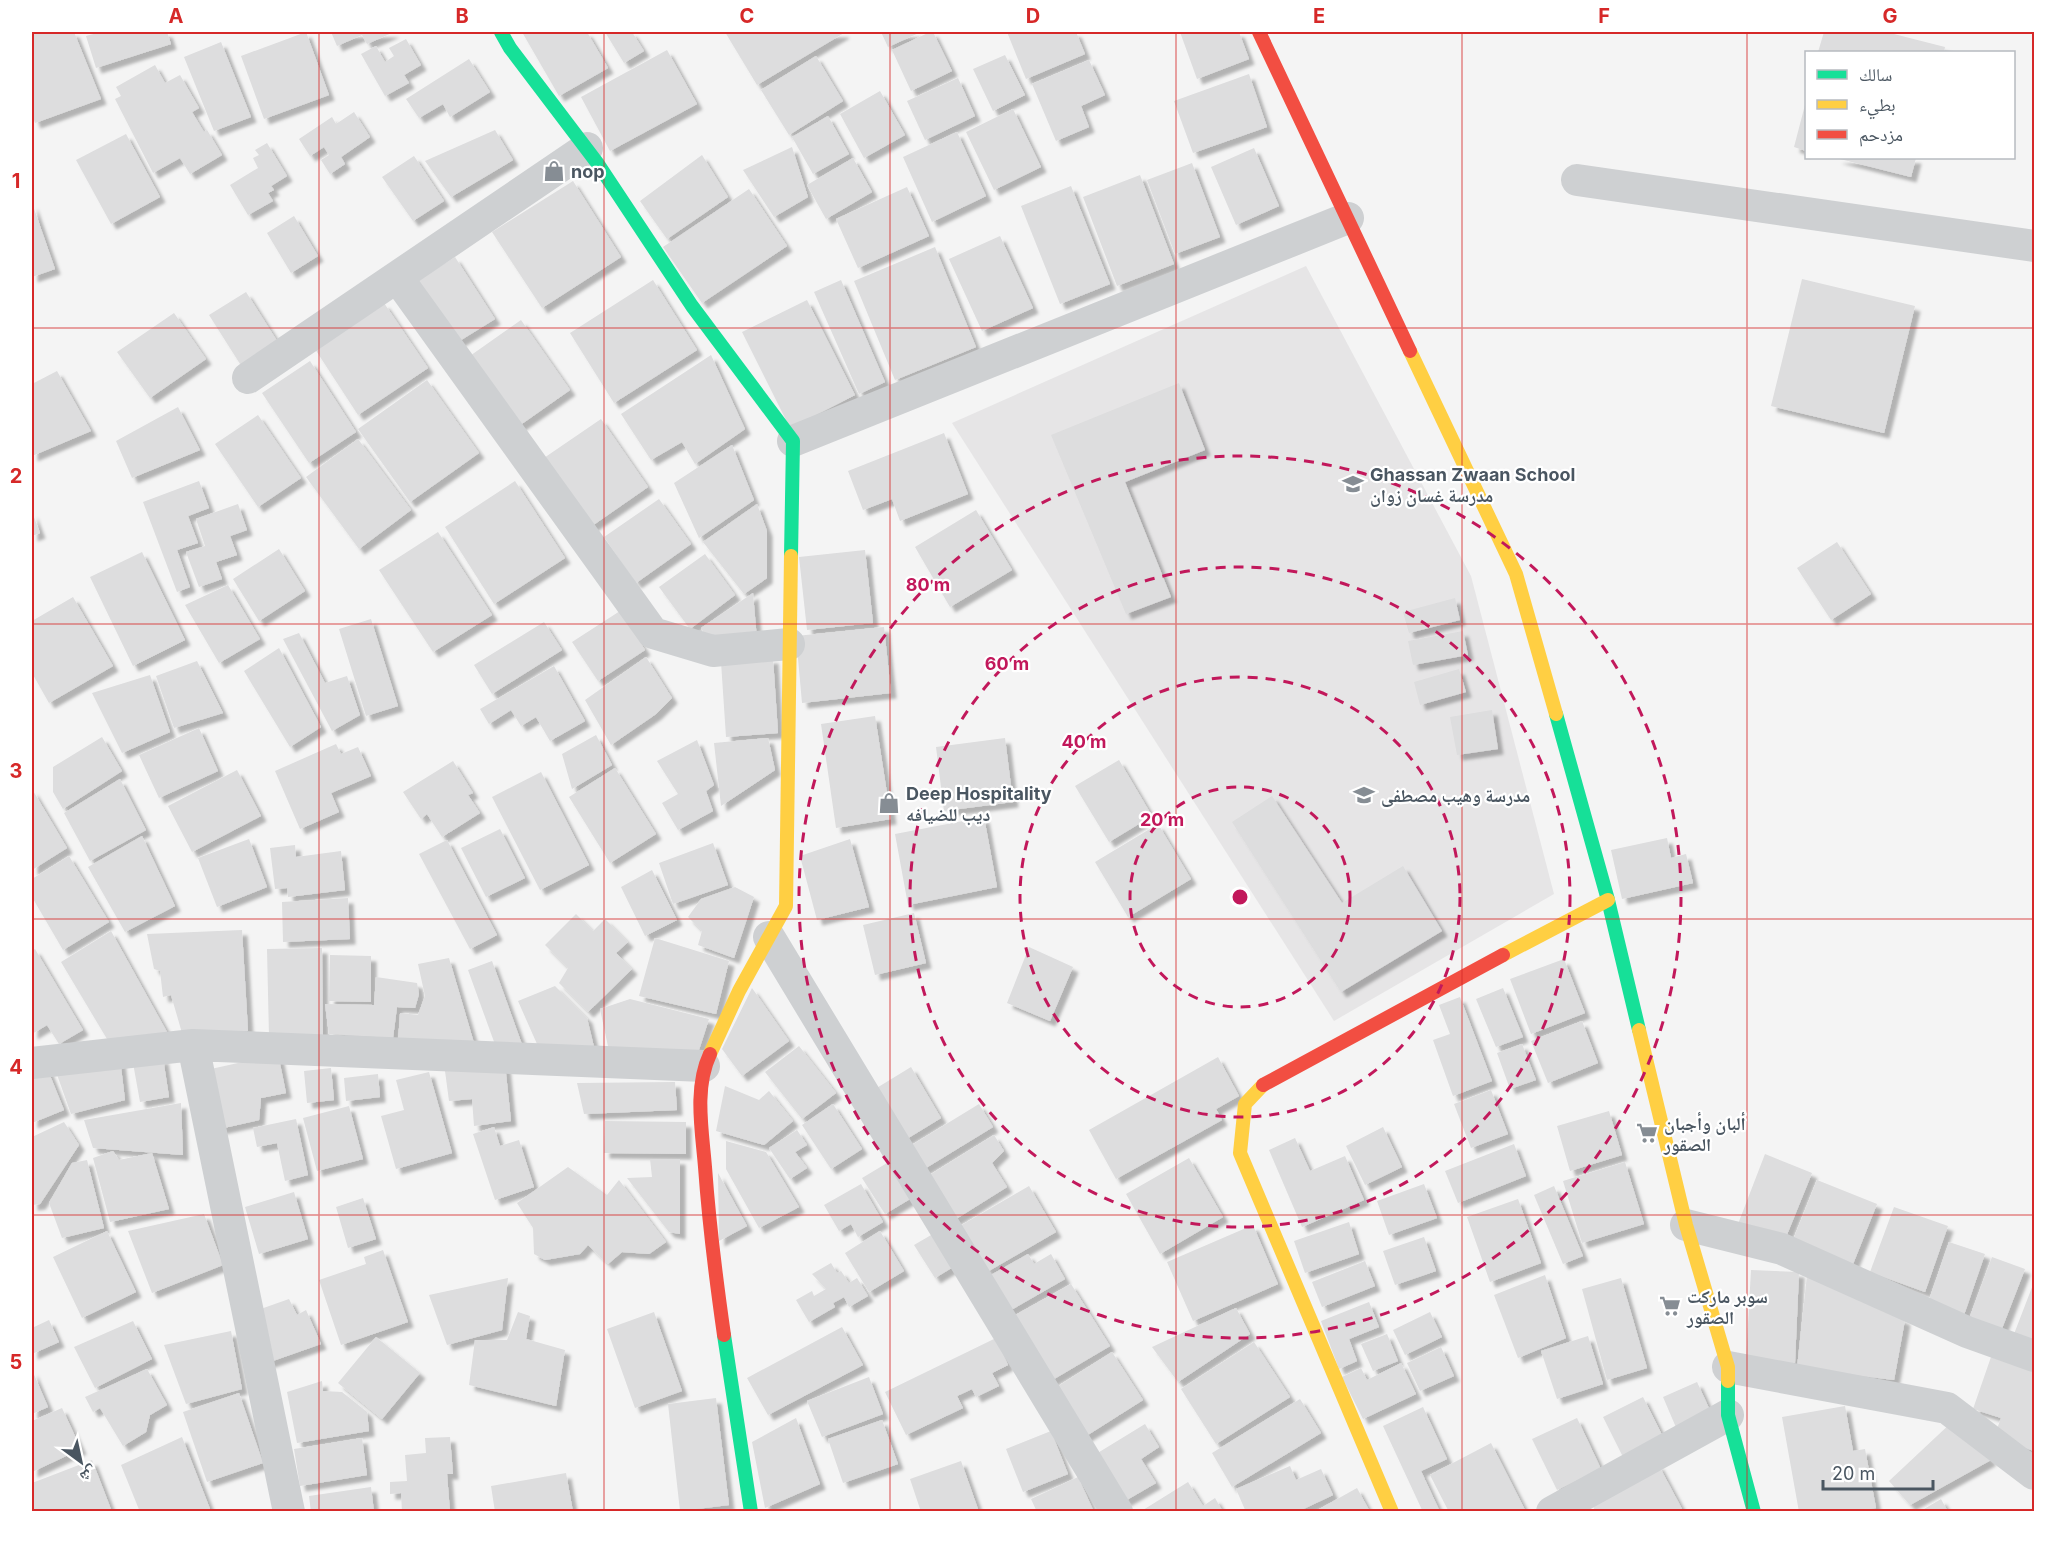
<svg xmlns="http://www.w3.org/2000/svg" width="2066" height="1543" viewBox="0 0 2066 1543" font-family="Inter,'Noto Naskh Arabic',sans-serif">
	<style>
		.education { fill: #e6e5e6 }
		.building { fill: #ddddde; filter: url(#shadow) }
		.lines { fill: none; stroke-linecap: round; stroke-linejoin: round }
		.street { stroke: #ced0d2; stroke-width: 32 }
		.fast { stroke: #16e098; stroke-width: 14 }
		.slow { stroke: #ffcf43; stroke-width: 14 }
		.jam { stroke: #f24e42; stroke-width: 14 }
		.grid { fill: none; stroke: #d62828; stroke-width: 1.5; stroke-opacity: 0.55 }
		.ring { fill: none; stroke: #c2185b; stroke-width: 3; stroke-dasharray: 10 8 }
		.labels { text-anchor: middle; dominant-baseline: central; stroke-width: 4.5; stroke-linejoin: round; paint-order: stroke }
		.poi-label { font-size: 18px; font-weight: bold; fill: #4a5661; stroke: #fff; text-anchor: start }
		.centre { fill: #c2185b; stroke: #fff; stroke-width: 3 }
		.ring-label { font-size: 18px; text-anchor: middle; font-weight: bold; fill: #c2185b; stroke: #fff; stroke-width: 4.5; stroke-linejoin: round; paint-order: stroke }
		.neatline { fill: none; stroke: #d62828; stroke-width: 2 }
		.grid-label { font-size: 20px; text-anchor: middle; font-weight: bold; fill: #d62828 }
	</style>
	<defs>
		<filter id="shadow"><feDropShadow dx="5.5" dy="5.5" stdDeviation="1.5" flood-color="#0004"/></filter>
	</defs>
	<rect width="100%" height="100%" fill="#f4f4f4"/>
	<path class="education" d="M1306,266l165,310 83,318 -220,127 -382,-598z"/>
	<path class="building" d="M32,32h42l27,67 -66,24 -3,-9z
		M101,32h66l4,12 -75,24 -10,-32z
		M306,32l23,63 -65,24 -23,-63z
		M331,32h63l-27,12 -5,-9 -25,11z
		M522,32h65l21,36 -49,28z
		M605,32h27l12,19 -20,12z
		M725,32h118l1,1 -87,52z
		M881,32h40l-33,15z
		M930,32h3l19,39 -41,20 -19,-41z
		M1007,32h69l9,22 -59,25z
		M1180,32h59l10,27 -52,20z
		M1824,32h62l59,15 -1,5h-126z
		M406,39l15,26 -17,10 5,8 -24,13 -24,-42 15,-8 9,16 9,-6 -5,-8z
		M221,42l30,75 -37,14 -30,-74z
		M667,50l30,54 -87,47 -29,-54z
		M1005,55l20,40 -32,16 -20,-42z
		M816,56l27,45 -54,34 -28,-45z
		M469,59l21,33 -40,25 -7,-13 -24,14 -13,-19z
		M1089,60l16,35 -24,11 8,21 -33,14 -24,-57z
		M155,65l10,18 15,-8 19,33 -7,4 12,20 3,-2 15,25 -32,19 -10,-16 -27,15 -38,-74 6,-3 -5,-9z
		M1249,74l18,53 -74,26 -19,-52z
		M958,78l17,38 -50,24 -18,-39z
		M880,91l25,44 -41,23 -24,-44z
		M1806,101v50l-12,-4z
		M1013,109l28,58 -47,23 -28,-58z
		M354,112l16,25 -29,20 4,7 -15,10 -9,-14 8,-5 -5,-8 -14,9 -11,-17 33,-22 4,7z
		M828,116l21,38 -36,20 -21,-37z
		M495,130l18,30 -62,37 -26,-36z
		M957,132l29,64 -54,26 -29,-65z
		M126,134l34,63 -49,27 -35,-64z
		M267,143l20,33 -16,10 3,4 -6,3 5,8 -25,14 -18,-30 28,-17 -5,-10 6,-3 -4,-5z
		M792,147l16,50 -34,20 -31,-47z
		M1254,148l25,58 -43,19 -25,-58z
		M702,155l26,42 -61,42 -27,-38z
		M414,156l30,45 -31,20 -31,-44z
		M853,158l19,34 -46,27 -19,-34z
		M1836,158h80l-5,19z
		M1192,163l28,74 -45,17 -28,-74z
		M1140,175l34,89 -57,22 -34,-89z
		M573,181l48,76 -79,51 -50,-76z
		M1071,186l39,98 -50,20 -39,-98z
		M907,187l22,49 -71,32 -22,-49z
		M749,189l38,57 -85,57 -39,-56z
		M32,203l23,66 -23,8z
		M294,216l24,40 -27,17 -24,-40z
		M1000,236l33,72 -51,23 -33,-72z
		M935,247l41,100 -81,33 -41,-99z
		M455,257l40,62 -42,26 -39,-62z
		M1802,279l113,27 -31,127 -113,-27z
		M653,280l44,70 -83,53 -44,-70z
		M841,280l44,102 -26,12 -45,-102z
		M246,292l33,52 -37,23 -33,-52z
		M807,300l48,95 -65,33 -48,-96z
		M384,303l44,65 -70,47 -43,-66z
		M174,313l32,46 -56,39 -33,-46z
		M521,320l49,70 -54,38 -49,-70z
		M711,355l34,74 -50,35 -13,-22 -31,18 -30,-46z
		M310,361l46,71 -47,31 -47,-70z
		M57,371l34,60 -59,25v-72z
		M427,380l52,73 -69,49 -52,-73z
		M1179,383l26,67 -80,32 46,115 -45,17 -75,-179z
		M178,407l22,43 -68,28 -16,-37z
		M258,415l43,63 -43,29 -43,-63z
		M601,419l47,68 -59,41 -48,-68z
		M944,433l24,61 -68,27 -8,-22 -29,11 -15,-39z
		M358,439l53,71 -52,39 -53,-72z
		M732,445l22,55 -55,38 -25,-55z
		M199,481l10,27 -21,8 10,27 -21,7 13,37 -13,5 -34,-90z
		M515,481l50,77 -71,46 -49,-77z
		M659,499l32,45 -55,39 -32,-46z
		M238,504l9,26 -17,6 7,19 -21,7 6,17 -23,8 -13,-35 19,-6 -9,-27z
		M757,504l10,27v47l-23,16 -41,-52z
		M976,510l36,60 -62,37 -35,-60z
		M32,512l8,21 -8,3z
		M438,532l54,83 -59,37 -54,-82z
		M1837,542l34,52 -40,26 -34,-52z
		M279,549l26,42 -46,30 -26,-42z
		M865,550l8,73 -66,7 -8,-73z
		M142,552l43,88 -52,26 -43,-89z
		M705,554l30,41 -45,34 -31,-42z
		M228,585l32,54 -41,24 -34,-58z
		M753,593l4,47 -47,4 -9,-16z
		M73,597l40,69 -64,37 -17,-30v-52z
		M1455,598l5,22 -51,13 -6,-21z
		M620,611l25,39 -47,31 -26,-39z
		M371,619l27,87 -32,10 -27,-87z
		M544,622l18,28 -70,44 -18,-29z
		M884,627l7,66 -89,10 -6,-67z
		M1463,631l5,24 -55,10 -5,-24z
		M299,633l26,50 22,-7 13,39 -28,16 -49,-92z
		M279,648l42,79 -31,20 -46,-76z
		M646,657l26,41 -16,16 -45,31 -26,-45z
		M773,658l5,75 -52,4 -5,-75z
		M197,661l26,52 -49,15 -18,-52z
		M554,666l31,55 -35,20 -14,-24 -15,9 -10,-16 -22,14 -9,-15z
		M1459,669l7,23 -46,13 -6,-23z
		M150,675l20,57 -48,21 -30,-60z
		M1492,710l6,39 -41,6 -7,-38z
		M875,716l16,103 -55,9 -15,-104z
		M199,728l19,43 -59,27 -20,-43z
		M596,735l16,30 -40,24 -10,-35z
		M102,737l20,34 -59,38 -10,-17v-25z
		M768,738l7,32 -54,36 -7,-63z
		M1005,738l8,64 -69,9 -8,-64z
		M697,740l17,45 -8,6 7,20 -35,19 -16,-27 16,-9 -21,-33z
		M336,744l5,10 17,-7 13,29 -40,17 8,19 -39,17 -25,-58z
		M1119,760l33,56 -43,26 -34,-56z
		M453,761l20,32 -5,2 12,18 -38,24 -15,-23 -6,5 -18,-27z
		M615,768l41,66 -46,29 -41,-66z
		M237,770l24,46 -69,36 -24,-46z
		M541,772l48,93 -49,25 -48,-93z
		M120,779l26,51 -56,31 -26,-48z
		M32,789l35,59 -35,22z
		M1272,796l70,107 61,-37 39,65 -101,61 -109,-170z
		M984,817l13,70 -89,18 -13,-71z
		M1158,824l33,55 -63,38 -33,-55z
		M500,829l25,49 -39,19 -25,-49z
		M142,836l33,70 -50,26 -37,-65z
		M1667,838l4,20 15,-4 7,29 -71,16 -11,-49z
		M249,839l18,48 -50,20 -19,-49z
		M850,839l19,68 -52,13 -17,-64z
		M447,840l50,95 -27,14 -51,-95z
		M713,843l15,42 -55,19 -14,-41z
		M295,845l1,12 45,-6 4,39 -57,7 -1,-9 -12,1 -5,-41z
		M69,856l40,66 -46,28 -31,-53v-18z
		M652,870l25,50 -32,16 -24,-49z
		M735,887l19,10 -20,61 -36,-13 4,-14 -14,-14 13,-18z
		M348,898l2,41 -67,3 -1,-40z
		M914,913l12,50 -51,12 -12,-50z
		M576,914l17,17 12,-12 23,23 -12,11 16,16 -44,43 -29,-29 9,-15 -23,-23z
		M242,930l6,101 -66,2 -11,-38 -8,2 -3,-26 -6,-2 -7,-35z
		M111,931l56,101 -57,12 -49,-82z
		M655,938l74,23 -13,53 -77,-18z
		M1029,947l44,20 -23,54 -43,-18z
		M322,948l1,88 -54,1 -2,-88z
		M35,949l48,81 -24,14 -12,-19 -15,9v-83z
		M330,955l41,1v46l-42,-1z
		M449,958l25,85h-76l2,-30 18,2 7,-19 -7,-32z
		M1564,959l21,54 -54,21 -21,-55z
		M492,961l32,89h-27l-29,-80z
		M376,977l41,6 2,11 -4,14 -18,-1 -4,31 -64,-4 -4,-30 49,1z
		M555,986l32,32 7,29 -53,6 -23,-52z
		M752,988l37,53 -47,35 -20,-27z
		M1503,988l20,49 -27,10 -20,-48z
		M1460,997l32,84 -39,15 -20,-56 17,-6 -11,-29z
		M630,999l79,20 -12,37 -88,-5 -9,-42z
		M1582,1021l16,42 -50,20 -17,-42z
		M1522,1044l14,36 -26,9 -13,-36z
		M799,1046l37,47 -34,26 -37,-47z
		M278,1054l8,39 -25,5 -2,22 -44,10 -13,-59z
		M1218,1057l21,39 -23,13 6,11 -106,59 -27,-49z
		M163,1058l6,39 -29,5 -7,-39z
		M120,1059l5,41 -54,14 -16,-45z
		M505,1064l6,57 -37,5 -2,-27 -23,2 -4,-30z
		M911,1067l30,51 -36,22 -30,-51z
		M47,1068l17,42 -32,13v-50z
		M331,1068l3,32 -27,3 -3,-32z
		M429,1072l23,81 -56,16 -15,-53 23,-6 -8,-30z
		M378,1074l2,23 -34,4 -2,-23z
		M675,1082l2,28 -93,4 -7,-31z
		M725,1086l34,14 10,-9 24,30 -29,24 -48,-14z
		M1491,1090l17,44 -37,14 -17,-44z
		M181,1103l2,52 -90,-7 -9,-28z
		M833,1104l29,45 -31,20 -29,-44z
		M979,1104l14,23 -72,44 -14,-23z
		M349,1106l14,53 -46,12 -14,-53z
		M1609,1111l13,44 -52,16 -13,-45z
		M296,1119l12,56 -23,6 -8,-38 -20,4 -4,-19z
		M605,1121l81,1v32l-82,-1z
		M64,1122l15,23 -39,59 -8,1v-68z
		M494,1127l6,19 19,-6 15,47 -39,13 -22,-66z
		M1383,1127l19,40 -37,18 -19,-39z
		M797,1130l10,15 -12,7 12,16 -17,11 -21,-31z
		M994,1135l10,16 -12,12 15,24 -59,37 -28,-43z
		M1295,1138l15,33 35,-15 19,44 -62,27 -33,-77z
		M726,1141l40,11 33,55 -40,21 -33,-59z
		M1514,1144l12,32 -68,27 -13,-32z
		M113,1151l6,9 33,-7 17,56 -59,13 -17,-64z
		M1765,1154l47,19 -28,69 -46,-18z
		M1189,1158l34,59 -63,37 -34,-60z
		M650,1159h30v75l-11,-2 -42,-54 25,-1z
		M87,1160l17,68 -42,10 -13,-35 23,-40z
		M892,1160l23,36 -30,18 -23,-36z
		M1625,1162l19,62 -62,19 -19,-62z
		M568,1167l39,28 12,-15 47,62 -17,12 -27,-2 -14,12 -20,-19 -8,9 -35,6 -11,-6 -1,-26 -16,-25z
		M718,1173l29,53 -28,15z
		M1817,1180l60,24 -24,60 -60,-24z
		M861,1184l22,38 -25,15 -7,-13 -12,7 -15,-26z
		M1424,1184l13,34 -48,17 -12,-34z
		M1029,1186l27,46 -69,40 -27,-46z
		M1554,1186l29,70 -20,8 -29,-69z
		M294,1192l14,47 -49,15 -14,-47z
		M363,1198l13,41 -28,9 -12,-41z
		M1518,1199l23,64 -51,19 -23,-65z
		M1894,1207l54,19 -23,66 -55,-20z
		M204,1214l19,51 -71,28 -24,-62z
		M1349,1222l10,32 -54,19 -11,-32z
		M1253,1225l25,59 -85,37 -26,-59z
		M107,1231l29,61 -54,26 -29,-61z
		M880,1231l24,40 -35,21 -24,-39z
		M938,1231l20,33 -23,14 -21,-33z
		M1424,1237l12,34 -41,14 -12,-34z
		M1949,1242l36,12 -21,61 -36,-12z
		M383,1250l25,72 -67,23 -22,-65 47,-16 -2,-7z
		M1028,1254l6,10 17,-10 14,25 -61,35 -20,-35z
		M1992,1257l33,12 -24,62 -32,-12z
		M1365,1261l10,25 -53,21 -10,-25z
		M831,1263l6,10 4,-2 8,12 8,-5 11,18 -19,11 -5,-10 -11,6 2,4 -26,15 -13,-22 16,-9 2,5 12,-7 -14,-15z
		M1751,1270l48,2 -4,91 -49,-2z
		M1545,1275l21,63 -48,20 -24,-63z
		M1807,1275l98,45 -11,60 -97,-12z
		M508,1278l-6,52 -55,15 -18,-50z
		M1621,1278l26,90 -40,12 -25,-91z
		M2034,1282v60l-20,-8z
		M1071,1284l39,62 -61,36 -39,-64z
		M289,1299l8,16 9,-5 15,34 -54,19 -12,-52z
		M1369,1302l10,25 -30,12 8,22 -18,8 -18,-48z
		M1236,1308l14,26 -72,48 -26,-35z
		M518,1312l12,4 -4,23 39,11 -9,56 -87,-21 6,-45h32z
		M654,1312l28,79 -47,17 -28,-79z
		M1430,1312l12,25 -37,18 -12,-25z
		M49,1320l10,22 -27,12v-26z
		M133,1321l19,38 -57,29 -21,-41z
		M842,1327l21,38 -95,50 -21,-37z
		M231,1331l11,58 -56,15 -22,-59z
		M1387,1334l11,27 -25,10 -12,-27z
		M1588,1336l15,48 -46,15 -16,-48z
		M376,1337l44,36 -38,46 -44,-36z
		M996,1338l12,27 -16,8 7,13 -23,11 -4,-8 -15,7 6,12 -57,27 -21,-43z
		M1254,1342l36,55 -74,47 -35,-55z
		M1441,1347l13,29 -34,15 -13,-28z
		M1112,1352l31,48 -60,38 -31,-48z
		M1991,1357l43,15v79l-40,-14 7,-19 -28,-9z
		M1401,1363l15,31 -53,25 -21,-42 19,-9 6,12z
		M147,1369l20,36 -17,10 -4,17 -23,14 -23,-38 -7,4 -8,-15z
		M32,1370l16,37 -16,7z
		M869,1377l14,37 -61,23 -15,-36z
		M322,1381l1,10 19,1 25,20 2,19 -72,12 -10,-51z
		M1697,1382l16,35 -35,15 -15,-35z
		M239,1393l24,70 -56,19 -24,-70z
		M1643,1397l21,42 -40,20 -21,-42z
		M716,1398l13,107 -49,6 -12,-107z
		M1300,1399l21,34 -89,54 -20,-34z
		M1845,1406l8,45 12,-2 11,59 -19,4h-58l-17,-95z
		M1423,1407l24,52 -26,12 19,41h-17l-40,-86z
		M62,1408l19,41 -49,23v-51z
		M796,1418l24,66 -55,24 -13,-66z
		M1577,1418l24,51 -44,21 -25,-51z
		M882,1420l16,44 -55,19 -15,-44z
		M1953,1421l38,39 -81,45 -21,-24z
		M1145,1424l14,23 -18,12 15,24 -31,18 -29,-47z
		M1051,1431l17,43 -45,18 -17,-43z
		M182,1437l28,72 -7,3h-63l-19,-47z
		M450,1437l3,37h-6l3,38h-48l-1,-19 -11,1v-12l17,-1 -2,-26 21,-2 -1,-15z
		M362,1438l5,37 -67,11 -6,-37z
		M1491,1443l35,69h-77l-19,-37z
		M92,1460l20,52h-77l-3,-9v-20z
		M961,1461l18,51h-58l-11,-33z
		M1658,1464l24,45 -5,3h-81l-6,-11z
		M1290,1466l6,14 25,-11 12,26 -36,17h-51l-10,-23z
		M566,1473l7,39h-78l-4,-26z
		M1078,1477l16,35h-57l-6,-13z
		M1188,1482l15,24 12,-8 8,14h-79l-1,-2z
		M371,1487l3,25h-63l-2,-16z
		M1357,1488l13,24h-56z
		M1941,1499l7,13h-29z"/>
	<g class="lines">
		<path class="street" d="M1577,180l457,66
			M397,277l256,356 60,18 76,-7
			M248,378l339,-230
			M793,441l555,-223
			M769,937l348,575
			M193,1045l96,467
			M32,1063l161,-18 511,21
			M1686,1225l96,24 185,83 67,24
			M1728,1367l219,41 87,66
			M1552,1512l176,-97"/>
		<path class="fast" d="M501,32l9,16 88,116 94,142 101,135 -2,115
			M1556,714l52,186 31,130
			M724,1335l27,177
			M1728,1381v34l26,97"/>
		<path class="slow" d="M1410,351l106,223 40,140
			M1503,955l105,-55
			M1639,1030l47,195 42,142v14
			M710,1054l29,-63 47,-85 5,-350
			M1263,1085l-18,19 -5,49 152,359"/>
		<path class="jam" d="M1259,32l151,319
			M710,1054c-16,34 -8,76 -5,113 4,56 11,112 19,168
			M1263,1085l240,-130"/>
	</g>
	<path class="grid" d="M319,32v1480M604,32v1480M890,32v1480M1176,32v1480M1462,32v1480M1747,32v1480M32,328h2002M32,624h2002M32,919h2002M32,1215h2002"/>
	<g class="ring">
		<circle cx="1240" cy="897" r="110"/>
		<circle cx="1240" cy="897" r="220"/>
		<circle cx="1240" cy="897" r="330"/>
		<circle cx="1240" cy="897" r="441"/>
	</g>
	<defs>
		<symbol id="shop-bare" viewBox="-9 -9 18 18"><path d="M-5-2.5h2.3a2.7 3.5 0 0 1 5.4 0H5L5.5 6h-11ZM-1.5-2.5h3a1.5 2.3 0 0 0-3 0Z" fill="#868d94" stroke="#fff" stroke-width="2.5" paint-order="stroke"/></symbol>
		<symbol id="school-bare" viewBox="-9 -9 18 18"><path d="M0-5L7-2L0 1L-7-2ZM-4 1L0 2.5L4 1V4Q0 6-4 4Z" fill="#868d94" stroke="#fff" stroke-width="2.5" paint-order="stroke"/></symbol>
		<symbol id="supermarket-bare" viewBox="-9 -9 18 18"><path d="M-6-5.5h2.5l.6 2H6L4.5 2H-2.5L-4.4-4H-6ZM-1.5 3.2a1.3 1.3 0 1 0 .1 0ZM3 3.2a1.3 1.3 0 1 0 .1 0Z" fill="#868d94" stroke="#fff" stroke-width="2.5" paint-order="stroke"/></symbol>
	</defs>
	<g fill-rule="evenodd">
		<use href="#shop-bare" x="539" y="156" width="30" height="30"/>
		<use href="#school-bare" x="1338" y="469" width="30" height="30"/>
		<use href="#school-bare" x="1349" y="780" width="30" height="30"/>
		<use href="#shop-bare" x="874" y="788" width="30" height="30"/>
		<use href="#supermarket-bare" x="1632" y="1118" width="30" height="30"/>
		<use href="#supermarket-bare" x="1655" y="1291" width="30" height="30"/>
	</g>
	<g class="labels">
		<g class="poi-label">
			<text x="571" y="171">nop</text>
			<text x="1370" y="474">Ghassan Zwaan School<tspan x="1370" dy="21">مدرسة غسان زوان</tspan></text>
			<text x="906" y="793">Deep Hospitality<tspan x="906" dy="21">ديب للضيافه</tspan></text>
			<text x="1381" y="795">مدرسة وهيب مصطفى</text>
			<text x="1664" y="1123">ألبان وأجبان<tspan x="1664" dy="21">الصقور</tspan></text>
			<text x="1687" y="1296">سوبر ماركت<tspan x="1687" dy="21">الصقور</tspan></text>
		</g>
	</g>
	<circle cx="1240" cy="897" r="9" class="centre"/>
	<g class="ring-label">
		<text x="928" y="591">80 m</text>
		<text x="1007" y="670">60 m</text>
		<text x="1084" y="748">40 m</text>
		<text x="1162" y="826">20 m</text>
	</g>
	<rect width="2066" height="1543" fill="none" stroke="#ffffff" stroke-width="66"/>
	<rect x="1805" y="51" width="210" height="108" fill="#ffffff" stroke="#b7bbc0" stroke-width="1.5"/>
	<rect x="1817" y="70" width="30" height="9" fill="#16e098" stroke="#b7bbc0" stroke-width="1.5"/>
	<text x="1859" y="81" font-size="18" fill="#4a5661">سالك</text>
	<rect x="1817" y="100" width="30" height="9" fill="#ffcf43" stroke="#b7bbc0" stroke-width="1.5"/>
	<text x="1859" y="111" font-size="18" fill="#4a5661">بطيء</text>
	<rect x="1817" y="130" width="30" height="9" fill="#f24e42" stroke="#b7bbc0" stroke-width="1.5"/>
	<text x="1859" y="141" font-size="18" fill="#4a5661">مزدحم</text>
	<g transform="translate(81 1462) rotate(147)" stroke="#ffffff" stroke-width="4.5" paint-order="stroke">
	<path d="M0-4.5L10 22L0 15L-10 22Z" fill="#4a5661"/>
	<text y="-9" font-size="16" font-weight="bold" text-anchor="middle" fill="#4a5661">ش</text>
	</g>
	<path d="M1823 1480v9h110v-9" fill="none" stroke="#4a5661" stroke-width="3"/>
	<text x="1832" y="1480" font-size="18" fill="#4a5661" stroke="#ffffff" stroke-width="4.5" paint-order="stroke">20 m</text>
	<rect x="33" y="33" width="2000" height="1477" class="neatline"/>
	<g class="grid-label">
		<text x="176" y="23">A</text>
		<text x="462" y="23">B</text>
		<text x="747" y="23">C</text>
		<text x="1033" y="23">D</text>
		<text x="1319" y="23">E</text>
		<text x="1604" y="23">F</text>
		<text x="1890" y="23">G</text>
		<text x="16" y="188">1</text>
		<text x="16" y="483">2</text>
		<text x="16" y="778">3</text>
		<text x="16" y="1074">4</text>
		<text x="16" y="1369">5</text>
	</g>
</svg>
